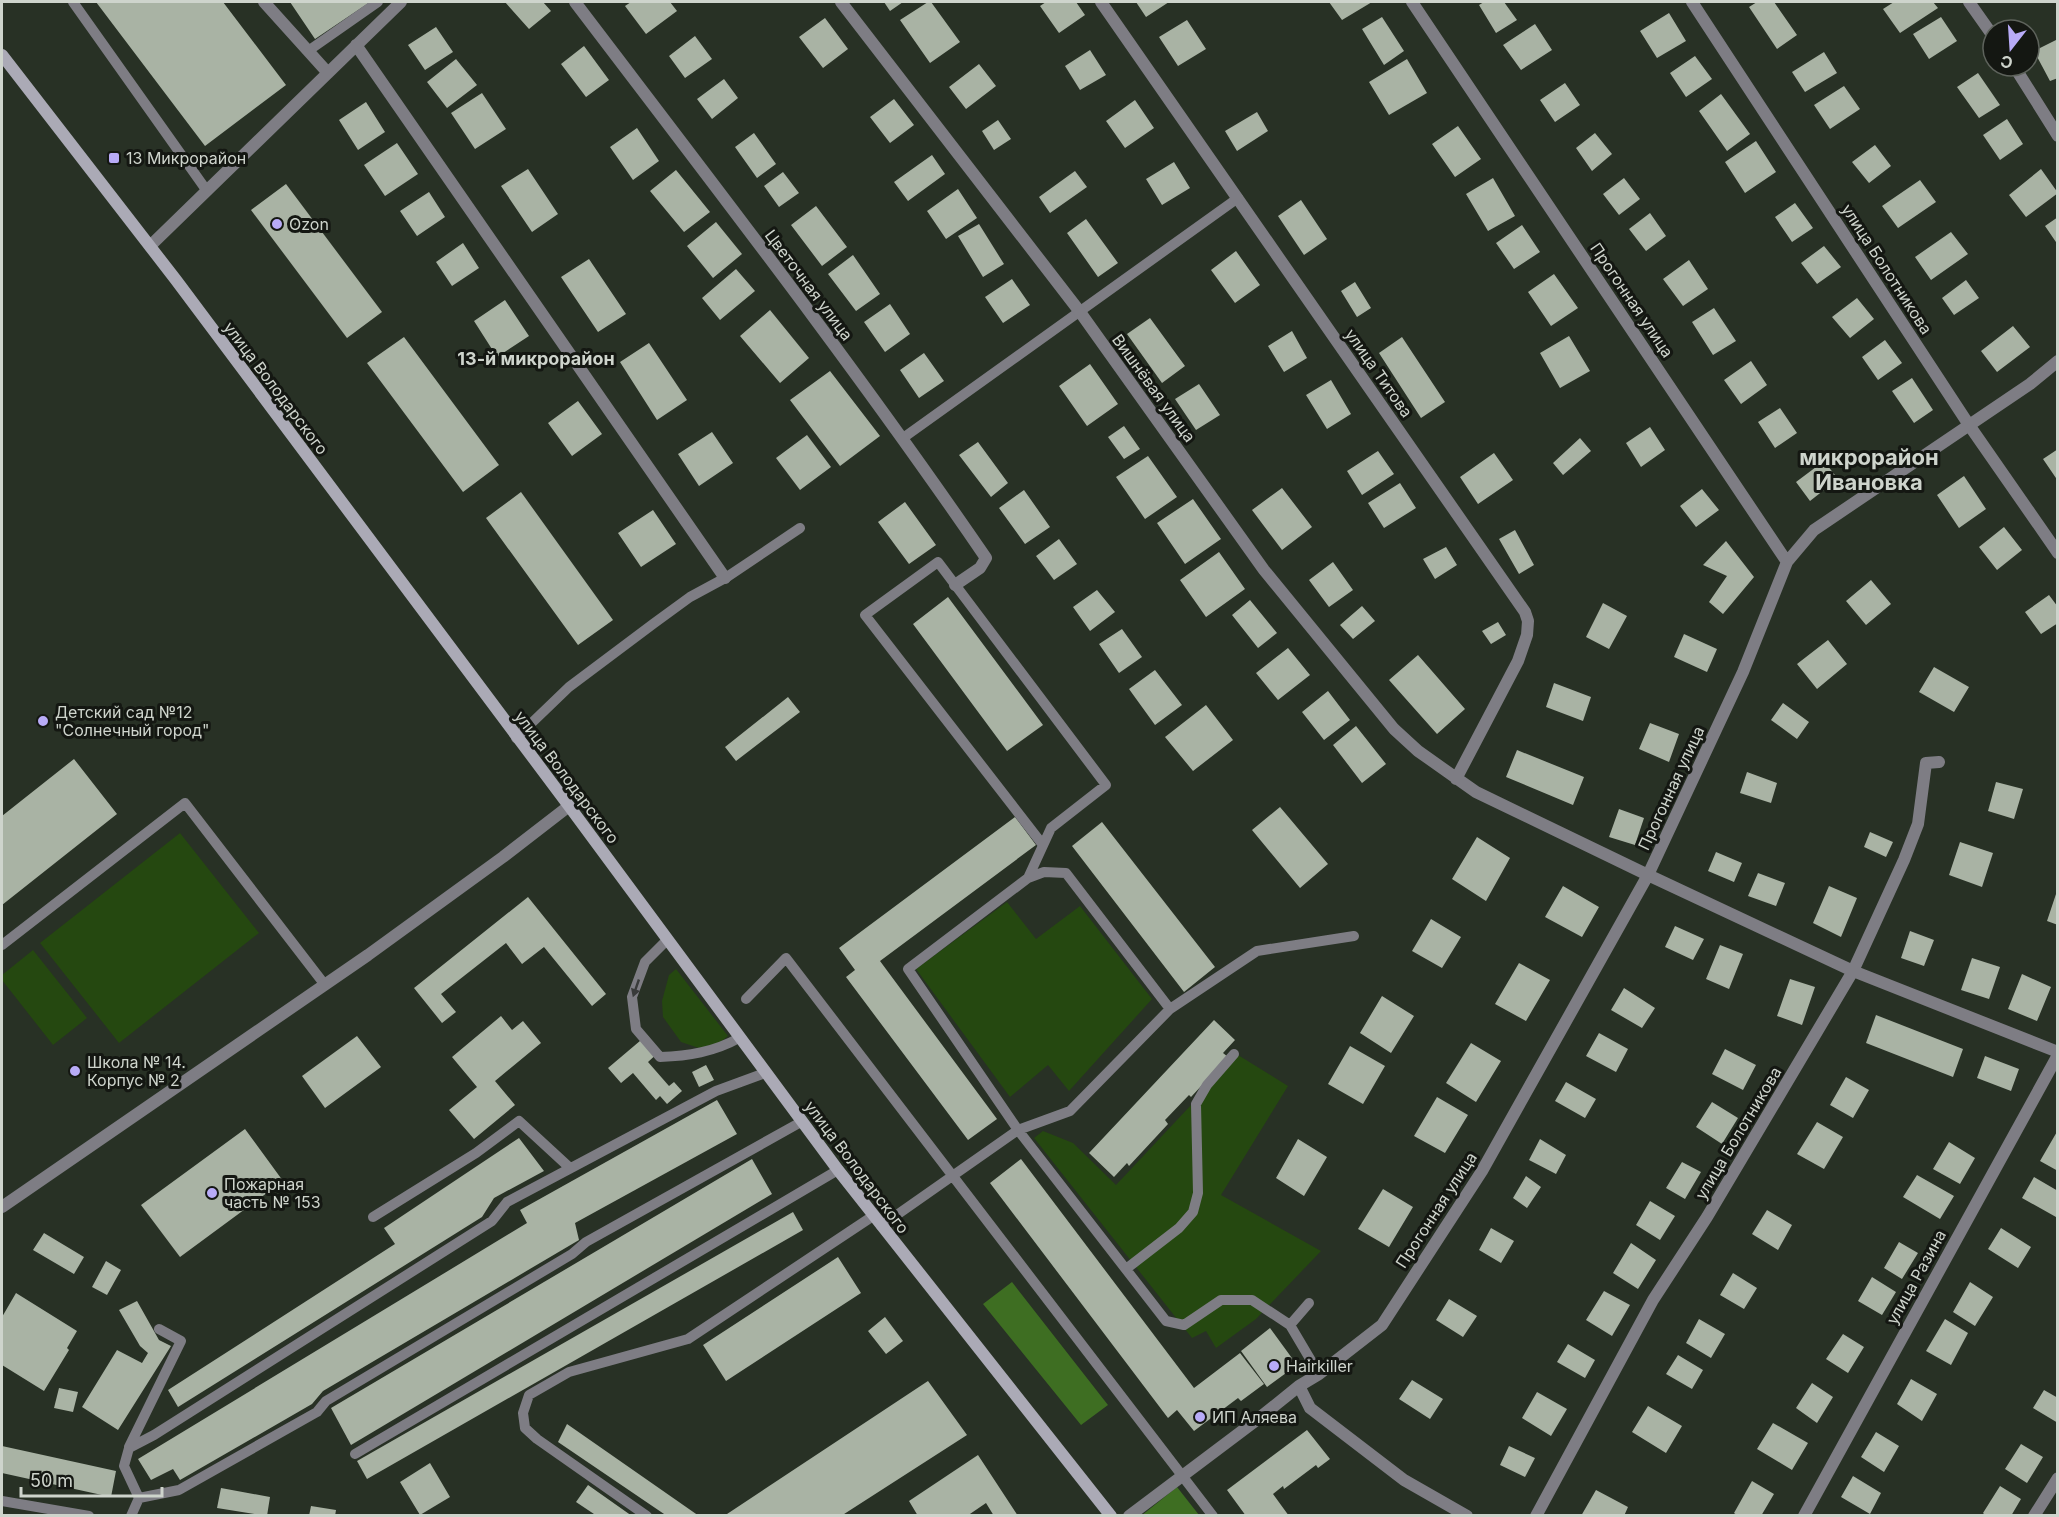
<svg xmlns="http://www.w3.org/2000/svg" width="2059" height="1517" viewBox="0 0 2059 1517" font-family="Inter,sans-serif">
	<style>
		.green { fill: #254810 }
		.forest { fill: #3e6e22 }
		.building { fill: #a9b3a4 }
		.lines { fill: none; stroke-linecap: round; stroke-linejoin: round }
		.lane { stroke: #7e7d84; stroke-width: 10 }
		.street { stroke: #7e7d84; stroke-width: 12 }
		.secondary { stroke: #abaab6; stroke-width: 12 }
		.oneway { fill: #393b3a }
		.poi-dot { fill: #b8abf7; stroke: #141712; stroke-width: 2 }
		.labels { text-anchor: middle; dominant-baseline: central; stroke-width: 6; stroke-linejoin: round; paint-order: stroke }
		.poi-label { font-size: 16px; fill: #ced4cc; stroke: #141712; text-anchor: start }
		.street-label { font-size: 16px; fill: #ced4cc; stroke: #141712 }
		.neighbourhood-label { font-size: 18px; font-weight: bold; fill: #ced4cc; stroke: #141712 }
		.district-label { font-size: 22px; font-weight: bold; fill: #ced4cc; stroke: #141712 }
	</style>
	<rect width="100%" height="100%" fill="#283125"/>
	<path class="green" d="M180,833l79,100 -140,110 -79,-100z
		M1007,902l29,37 44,-33 72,93 -83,92 -21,-26 -38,32 -94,-128z
		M33,950l54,68 -34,27 -51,-65v-5z
		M676,969l52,67 -9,7 -20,5 -18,-6 -18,-25 -1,-16 7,-26z
		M1238,1055l50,31 -67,109 100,56 -65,68 -40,29 -10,-17 -14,7 -158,-200 9,-7 30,12 43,42z"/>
	<path class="forest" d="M1012,1282l96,123 -27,20 -98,-121z
		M1177,1487l22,28 -58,1z"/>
	<path class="building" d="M96,2h127l63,83 -81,61z
		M290,2h80l-55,37z
		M505,2h38l8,9 -22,18z
		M631,2h39l7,9 -31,23 -21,-28z
		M884,2h19l-13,9z
		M928,2h3l29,40 -30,21 -30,-43z
		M1046,2h30l9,13 -26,18 -19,-27z
		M1136,2h33l-23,15z
		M1329,2h43l-30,18z
		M1484,2h20l13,18 -21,13 -17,-28z
		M1757,2h17l23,33 -20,14 -28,-42z
		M1894,2h39l5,6 -38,25 -17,-24z
		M1669,13l17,28 -29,17 -17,-27z
		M1382,17l22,34 -20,14 -22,-36z
		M1941,17l16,24 -28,18 -16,-25z
		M825,18l23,31 -25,19 -24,-31z
		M1187,20l19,29 -28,17 -19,-29z
		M1535,24l17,26 -31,20 -18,-25z
		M436,27l17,25 -28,18 -17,-25z
		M695,36l17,23 -27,19 -16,-22z
		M2058,39v39l-8,3 -16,-30z
		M584,46l25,34 -23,17 -25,-33z
		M1090,50l16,25 -26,15 -15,-24z
		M1824,52l13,21 -32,19 -13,-20z
		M1695,56l17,23 -26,18 -16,-24z
		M456,59l21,26 -30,23 -20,-26z
		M1407,59l20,34 -38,22 -20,-33z
		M979,64l17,22 -30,23 -17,-22z
		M1978,73l22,32 -21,13 -22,-31z
		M724,79l14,19 -26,21 -15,-20z
		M1565,83l15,22 -25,17 -15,-22z
		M1844,86l16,23 -30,20 -16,-24z
		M482,93l24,36 -31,20 -24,-36z
		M1721,94l29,40 -23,17 -28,-40z
		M894,99l20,26 -24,18 -20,-26z
		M1135,100l19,28 -29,20 -19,-27z
		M366,102l19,30 -27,18 -19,-30z
		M1257,112l11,19 -31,20 -12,-20z
		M2007,119l16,25 -23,16 -17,-25z
		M998,120l13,19 -17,11 -12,-19z
		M1458,126l23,33 -26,18 -23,-33z
		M637,128l22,33 -26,19 -23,-33z
		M754,133l22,31 -19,14 -22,-31z
		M1595,133l17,21 -20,17 -16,-23z
		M1756,141l20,31 -31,21 -20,-31z
		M397,143l21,31 -33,22 -21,-31z
		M1875,145l16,21 -22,17 -17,-21z
		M932,155l13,19 -37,27 -14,-19z
		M1174,162l16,26 -28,17 -16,-26z
		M528,169l30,45 -26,18 -31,-46z
		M2041,169l17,24 -32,24 -17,-22z
		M676,170l34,42 -26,20 -34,-41z
		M1075,171l12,16 -37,26 -11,-16z
		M783,172l16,21 -20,14 -15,-21z
		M1493,178l22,38 -27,15 -22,-37z
		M1624,178l16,21 -21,16 -16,-21z
		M1920,180l16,22 -38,26 -16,-22z
		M286,184l96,128 -35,26 -96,-128z
		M958,189l19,29 -31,21 -19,-28z
		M429,192l16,25 -28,19 -17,-25z
		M1301,200l26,39 -23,16 -26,-39z
		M1795,203l18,25 -21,14 -17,-25z
		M816,206l31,41 -25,19 -31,-41z
		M1650,213l16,23 -20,15 -17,-22z
		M2058,217v28l-13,-19z
		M1086,219l32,44 -20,14 -31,-44z
		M716,222l26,32 -29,24 -26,-32z
		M979,224l25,40 -21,13 -25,-41z
		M1522,225l18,27 -26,17 -18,-26z
		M1951,232l17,22 -37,26 -16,-23z
		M463,243l16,25 -27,18 -16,-24z
		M1824,246l17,21 -24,17 -16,-21z
		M1236,251l24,34 -25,18 -24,-33z
		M853,255l27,39 -24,17 -28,-37z
		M589,259l37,55 -28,18 -37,-55z
		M1689,260l19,29 -25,17 -20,-27z
		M736,269l19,22 -35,29 -18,-22z
		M1554,274l24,34 -27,18 -23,-34z
		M1012,279l18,26 -27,18 -18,-26z
		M1966,280l13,18 -25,17 -12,-17z
		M1355,282l16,26 -14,9 -16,-26z
		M1857,298l17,21 -24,19 -18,-21z
		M505,300l24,36 -32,21 -23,-36z
		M890,304l20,30 -25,18 -21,-30z
		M1714,308l22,33 -23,14 -21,-33z
		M770,310l39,48 -29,25 -40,-47z
		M1150,318l35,48 -23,17 -35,-49z
		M2013,326l17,21 -33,25 -16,-21z
		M1292,331l15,27 -23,14 -16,-26z
		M1569,336l21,35 -30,17 -20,-35z
		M404,337l95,128 -36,27 -96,-129z
		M1402,337l43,65 -24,16 -42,-65z
		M1885,340l17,23 -24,17 -16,-23z
		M649,343l38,57 -30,20 -37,-58z
		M924,353l20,28 -25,17 -19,-28z
		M1751,361l16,24 -26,19 -17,-24z
		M1090,364l28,40 -31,22 -28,-40z
		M830,371l50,65 -40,30 -50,-66z
		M1912,378l21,32 -19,13 -22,-32z
		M1331,380l20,34 -24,15 -21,-34z
		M1199,384l21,31 -24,15 -21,-31z
		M578,401l24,33 -30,22 -24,-33z
		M1780,408l17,25 -22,15 -17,-26z
		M1124,426l16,23 -16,10 -16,-22z
		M1650,427l15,23 -24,17 -15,-24z
		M712,432l21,31 -34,23 -21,-32z
		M807,435l24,32 -31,23 -24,-32z
		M1580,438l11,13 -28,24 -10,-12z
		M978,442l30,41 -17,14 -32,-42z
		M2058,449v32l-15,-22z
		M1378,451l16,23 -32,21 -15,-24z
		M1494,453l19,27 -35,24 -18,-27z
		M1148,456l29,41 -32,22 -29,-42z
		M1824,461l14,18 -28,22 -14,-19z
		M1964,476l22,33 -27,19 -22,-33z
		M1400,483l16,25 -32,20 -16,-25z
		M1282,488l30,39 -30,23 -30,-40z
		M1702,489l17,21 -23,17 -16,-21z
		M1024,490l26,37 -25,17 -26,-36z
		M521,492l92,128 -35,25 -92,-127z
		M1193,499l28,40 -36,25 -28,-41z
		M905,502l31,43 -27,19 -31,-42z
		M653,510l23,34 -35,23 -23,-34z
		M2004,527l18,23 -25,20 -18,-23z
		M1515,530l19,35 -15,9 -20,-35z
		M1059,539l18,25 -23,16 -18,-24z
		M1726,541l28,36 -31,37 -14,-12 18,-26 -24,-11z
		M1446,547l11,18 -22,14 -12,-20z
		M1219,552l26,37 -39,28 -26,-37z
		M1333,562l20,28 -24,17 -20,-27z
		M1871,580l20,24 -25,21 -20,-24z
		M1097,590l18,22 -25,19 -17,-24z
		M2049,595l9,12v16l-17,11 -16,-22z
		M948,597l95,128 -36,26 -94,-127z
		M1250,600l27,33 -19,15 -26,-33z
		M1603,603l24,13 -18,33 -23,-12z
		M1362,606l13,15 -22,18 -13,-14z
		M1498,622l8,13 -15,9 -9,-13z
		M1122,629l20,28 -23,16 -20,-29z
		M1684,634l33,15 -10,23 -33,-15z
		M1828,640l19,24 -30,25 -20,-25z
		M1288,648l22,27 -32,25 -22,-27z
		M1418,655l47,54 -28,25 -48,-54z
		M1934,667l35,20 -15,25 -35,-20z
		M1155,670l27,35 -27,20 -26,-36z
		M1554,683l37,14 -8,24 -37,-14z
		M1328,691l22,29 -26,20 -22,-28z
		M788,697l12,15 -64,49 -11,-14z
		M1783,703l26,19 -12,17 -26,-19z
		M1206,705l27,35 -40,31 -28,-34z
		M1650,723l29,11 -10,28 -30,-13z
		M1356,726l30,38 -24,19 -29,-38z
		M1517,750l67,27 -11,28 -67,-28z
		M74,759l43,55 -115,91v-89z
		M1747,772l30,11 -6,20 -31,-10z
		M1996,782l27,7 -9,30 -26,-8z
		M1280,807l48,57 -28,24 -48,-58z
		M1619,809l25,9 -9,27 -26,-8z
		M1015,817l21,28 -156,116 117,158 -29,21 -122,-163 9,-7 -16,-22z
		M1102,822l113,145 -31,25 -112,-146z
		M1870,832l23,10 -7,15 -22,-10z
		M1477,837l33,21 -24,43 -34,-22z
		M1960,842l33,11 -11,34 -33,-12z
		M1716,852l26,11 -8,19 -26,-11z
		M1758,873l27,10 -9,23 -28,-10z
		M1563,886l36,21 -17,30 -37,-20z
		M1829,886l28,12 -16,39 -28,-14z
		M2057,891h1v34l-11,-4z
		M528,897l78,97 -14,12 -48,-59 -22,17 -16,-21 -65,51 15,18 -14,11 -28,-35z
		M1431,919l30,18 -19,31 -30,-17z
		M1675,926l29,13 -11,21 -28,-13z
		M1910,931l24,9 -10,26 -23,-8z
		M1720,945l23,9 -14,35 -23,-10z
		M1972,958l28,9 -11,32 -28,-9z
		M1519,963l31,17 -24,41 -31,-17z
		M2022,974l29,13 -14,34 -29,-12z
		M1790,979l25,8 -13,38 -25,-9z
		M1624,988l31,20 -13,20 -31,-18z
		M1382,996l32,20 -23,37 -31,-20z
		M1876,1015l87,34 -10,28 -87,-34z
		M501,1016l11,14 11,-9 18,22 -46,38 20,24 -41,34 -25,-29 28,-23 -25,-30z
		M1214,1020l21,20 -12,13 5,4 -37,40 -2,-2 -24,25 3,4 -39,42 -2,-3 -13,14 -25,-24z
		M1599,1033l29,16 -12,23 -30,-16z
		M647,1035l13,16 -12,11 21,24 5,-4 8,9 -15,13 -7,-8 -4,4 -23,-27 -12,10 -13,-15z
		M357,1036l24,31 -56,41 -23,-32z
		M1471,1043l30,18 -25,41 -30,-19z
		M1350,1046l35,20 -22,38 -35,-20z
		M1725,1049l31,16 -13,25 -31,-16z
		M1985,1056l34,13 -8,22 -34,-13z
		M706,1065l8,15 -15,7 -7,-15z
		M1846,1077l23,13 -16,28 -23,-13z
		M1566,1082l30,17 -11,19 -30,-17z
		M1437,1097l31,18 -23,38 -31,-17z
		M717,1100l20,34 -162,89 4,17 -256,151 -11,13 -132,76 -7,-11 -22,11 -13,-21 389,-236 -7,-13z
		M1712,1102l26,16 -16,26 -26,-17z
		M1817,1122l26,15 -19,32 -27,-15z
		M245,1129l38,52 -103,76 -39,-52z
		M2058,1130v41l-18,-10z
		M519,1138l25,33 -50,27 -12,19 -304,190 -10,-17 227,-146 -11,-16z
		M1298,1139l29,18 -23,39 -28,-18z
		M1540,1139l26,16 -10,19 -27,-14z
		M1949,1142l26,16 -15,26 -27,-15z
		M752,1159l20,35 -421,251 -20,-37z
		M1021,1159l173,229 46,-35 24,31 -23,17 -3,-3 -44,33 -17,-21 -9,8 -178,-235z
		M1682,1162l19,10 -16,27 -19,-11z
		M1917,1175l37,21 -14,23 -37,-22z
		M1526,1176l15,11 -14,21 -14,-10z
		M2034,1177l24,14 -2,26 -34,-19z
		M1383,1189l30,18 -24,40 -31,-18z
		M1650,1201l25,15 -15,24 -24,-15z
		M1767,1210l25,15 -14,25 -26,-16z
		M793,1212l10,18 -436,249 -10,-18z
		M1491,1228l23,13 -13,22 -22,-13z
		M2001,1228l30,19 -13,21 -30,-19z
		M44,1233l40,24 -10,17 -41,-24z
		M1899,1242l19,11 -16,26 -18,-11z
		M1631,1243l25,17 -18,29 -25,-16z
		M838,1257l23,36 -135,88 -23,-36z
		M106,1261l15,9 -14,25 -15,-8z
		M1733,1273l24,15 -13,21 -24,-14z
		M1872,1277l24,15 -14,23 -24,-14z
		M1970,1282l23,15 -18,29 -22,-14z
		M1604,1291l26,14 -18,31 -26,-16z
		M16,1293l61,38 -10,17 2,2 -25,41 -42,-26v-48z
		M1449,1299l28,17 -14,21 -27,-17z
		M137,1301l22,39 12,6 -53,84 -36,-23 35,-57 25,13 6,-10 -8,-7 -21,-36z
		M885,1317l18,24 -17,13 -18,-23z
		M1699,1319l26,15 -14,24 -25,-15z
		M1945,1319l23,14 -17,32 -25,-14z
		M1270,1328l27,37 -30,22 -26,-36z
		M1843,1334l21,13 -16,26 -22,-14z
		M1568,1344l27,16 -10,18 -28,-16z
		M1678,1355l25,15 -11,19 -26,-15z
		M1911,1379l26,15 -15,27 -25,-17z
		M1412,1380l31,19 -13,20 -31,-20z
		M928,1381l39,54 -126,81h-117z
		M1812,1383l21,14 -16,26 -21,-15z
		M59,1388l19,4 -5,20 -19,-4z
		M2044,1390l14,8v25l-25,-15z
		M1537,1392l30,17 -16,27 -29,-18z
		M1648,1406l34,20 -16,27 -34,-21z
		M1773,1423l35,20 -16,27 -35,-21z
		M567,1424l132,92h-32l-109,-74z
		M1307,1430l23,29 -12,9 -2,-3 -32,24 -1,-3 -10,8 16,22h-43l-19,-26z
		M1876,1432l23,14 -15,26 -23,-15z
		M2021,1444l22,13 -16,26 -22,-14z
		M2,1446l114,25 -5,26 -109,-24z
		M1509,1446l26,12 -10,19 -25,-12z
		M978,1455l40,61h-24l-8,-13 -19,13h-49l-9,-15z
		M430,1463l20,34 -30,18 -20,-33z
		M1853,1476l28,17 -11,21 -29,-17z
		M1752,1481l22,13 -13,22h-23l-4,-3z
		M588,1485l44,31h-35l-21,-14z
		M2000,1486l21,13 -10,17h-25l-3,-3z
		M221,1488l49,9 -3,19 -50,-8z
		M1596,1490l32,17 -4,9h-43z
		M311,1506l25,4 -1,6h-26z"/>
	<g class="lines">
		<path class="lane" d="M73,2l134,189
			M308,51l70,-49
			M903,438l335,-240
			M516,738l53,-51 84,-63 37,-27 37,-20 73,-49
			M1028,878l23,-50 55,-43 -168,-223 -73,53 178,230
			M667,940l-22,22 -13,35 4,32 24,28c28,-1 54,-5 79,-19
			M2,945l183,-142 140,182
			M746,999l40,-41 427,558
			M1170,1009l87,-58 97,-15
			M373,1217l103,-64 43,-32 51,47
			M881,1226l137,-96 52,-19 100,-102 -104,-136 -22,-1 -16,6 -120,91 110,161 148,191 18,4 37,-25h31l38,25 29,49
			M1126,1269l53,-41 14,-16 5,-19 -2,-89 11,-19 27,-31
			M1290,1325l19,-22
			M129,1447l52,-106 -22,-12
			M355,1454l483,-284
			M139,1498l-15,-32 5,-18 25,-13 338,-214 15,-19 209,-111 49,-18
			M2,1501l87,15
			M131,1516l8,-18 40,-8 138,-78 9,-11 246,-147 14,-12 215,-120
			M647,1516l-110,-77 -12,-11 -2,-15 6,-18 40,-23 119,-33 185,-123"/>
		<path class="street" d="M264,2l64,71
			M575,2c139,183 281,366 411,556l-6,10 -25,17
			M841,2l239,310 184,258 130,159 24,22 58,41 172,83 205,96 205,81
			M1101,2l424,610 3,9 -1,14 -9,26 -62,118
			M1692,2l277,423 89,128
			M1969,2l24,34
			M356,45l369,533
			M2014,66l44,70
			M150,246l251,-244
			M1787,562l27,-32 216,-146 28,-23
			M2,1207l366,-252 135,-98 66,-51
			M1299,1386l11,22 94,72 63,36
			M1129,1516l129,-97 41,-33 20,-12 63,-49 100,-154 166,-296 95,-203 44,-110 -375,-560
			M1536,1516l117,-216 54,-83 146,-246 51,-111 14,-36 8,-61 13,-1
			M1804,1516l254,-461
			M2034,1516l24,-38"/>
		<path class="secondary" d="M2,55l174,225 393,526 269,364 273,346"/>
	</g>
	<defs><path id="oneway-solid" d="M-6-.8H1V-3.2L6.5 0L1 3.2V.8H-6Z" transform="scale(1.5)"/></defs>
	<use class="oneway" href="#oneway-solid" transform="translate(636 988) rotate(109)"/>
	<g class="poi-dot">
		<rect x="108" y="152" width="12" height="12" rx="3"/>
		<circle cx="277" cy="224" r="6"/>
		<circle cx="43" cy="721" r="6"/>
		<circle cx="75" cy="1071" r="6"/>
		<circle cx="212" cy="1193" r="6"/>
		<circle cx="1274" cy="1366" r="6"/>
		<circle cx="1200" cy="1417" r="6"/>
	</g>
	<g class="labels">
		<g class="poi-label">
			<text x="126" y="158">13 Микрорайон</text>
			<text x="289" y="224">Ozon</text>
			<text x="55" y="712">Детский сад №12<tspan x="55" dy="18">"Солнечный город"</tspan></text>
			<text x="87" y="1062">Школа № 14.<tspan x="87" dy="18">Корпус № 2</tspan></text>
			<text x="224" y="1184">Пожарная<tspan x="224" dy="18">часть № 153</tspan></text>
			<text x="1286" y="1366">Hairkiller</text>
			<text x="1212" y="1417">ИП Аляева</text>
		</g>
		<g class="street-label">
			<text transform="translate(1887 269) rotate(57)">улица Болотникова</text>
			<text transform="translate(809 285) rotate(53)">Цветочная улица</text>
			<text transform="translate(1632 300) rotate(56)">Прогонная улица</text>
			<text transform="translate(1379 373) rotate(55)">улица Титова</text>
			<text transform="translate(276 388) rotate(53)">улица Володарского</text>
			<text transform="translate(1154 388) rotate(54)">Вишнёвая улица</text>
			<text transform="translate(567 777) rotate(53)">улица Володарского</text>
			<text transform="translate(1671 788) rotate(-65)">Прогонная улица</text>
			<text transform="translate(1738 1133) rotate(-59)">улица Болотникова</text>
			<text transform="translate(857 1167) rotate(53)">улица Володарского</text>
			<text transform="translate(1436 1210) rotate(-57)">Прогонная улица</text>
			<text transform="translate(1916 1277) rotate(-61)">улица Разина</text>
		</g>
		<g class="neighbourhood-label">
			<text x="536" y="358">13-й микрорайон</text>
		</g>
		<g class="district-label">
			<text x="1869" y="457">микрорайон<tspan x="1869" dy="25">Ивановка</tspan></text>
		</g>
	</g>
	<rect width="2059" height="1517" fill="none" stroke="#ced4cc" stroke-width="6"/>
	<g transform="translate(2011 48) rotate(197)"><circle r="28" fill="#141712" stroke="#5e635c" stroke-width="1.5"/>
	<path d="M0-4.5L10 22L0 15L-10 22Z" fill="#b8abf7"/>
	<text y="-9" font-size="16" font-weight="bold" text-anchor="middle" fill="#ced4cc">С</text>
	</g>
	<path d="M21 1487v9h141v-9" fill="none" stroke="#ced4cc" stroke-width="3"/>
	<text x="30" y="1487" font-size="18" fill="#ced4cc" stroke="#141712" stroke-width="4.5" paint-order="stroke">50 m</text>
</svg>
